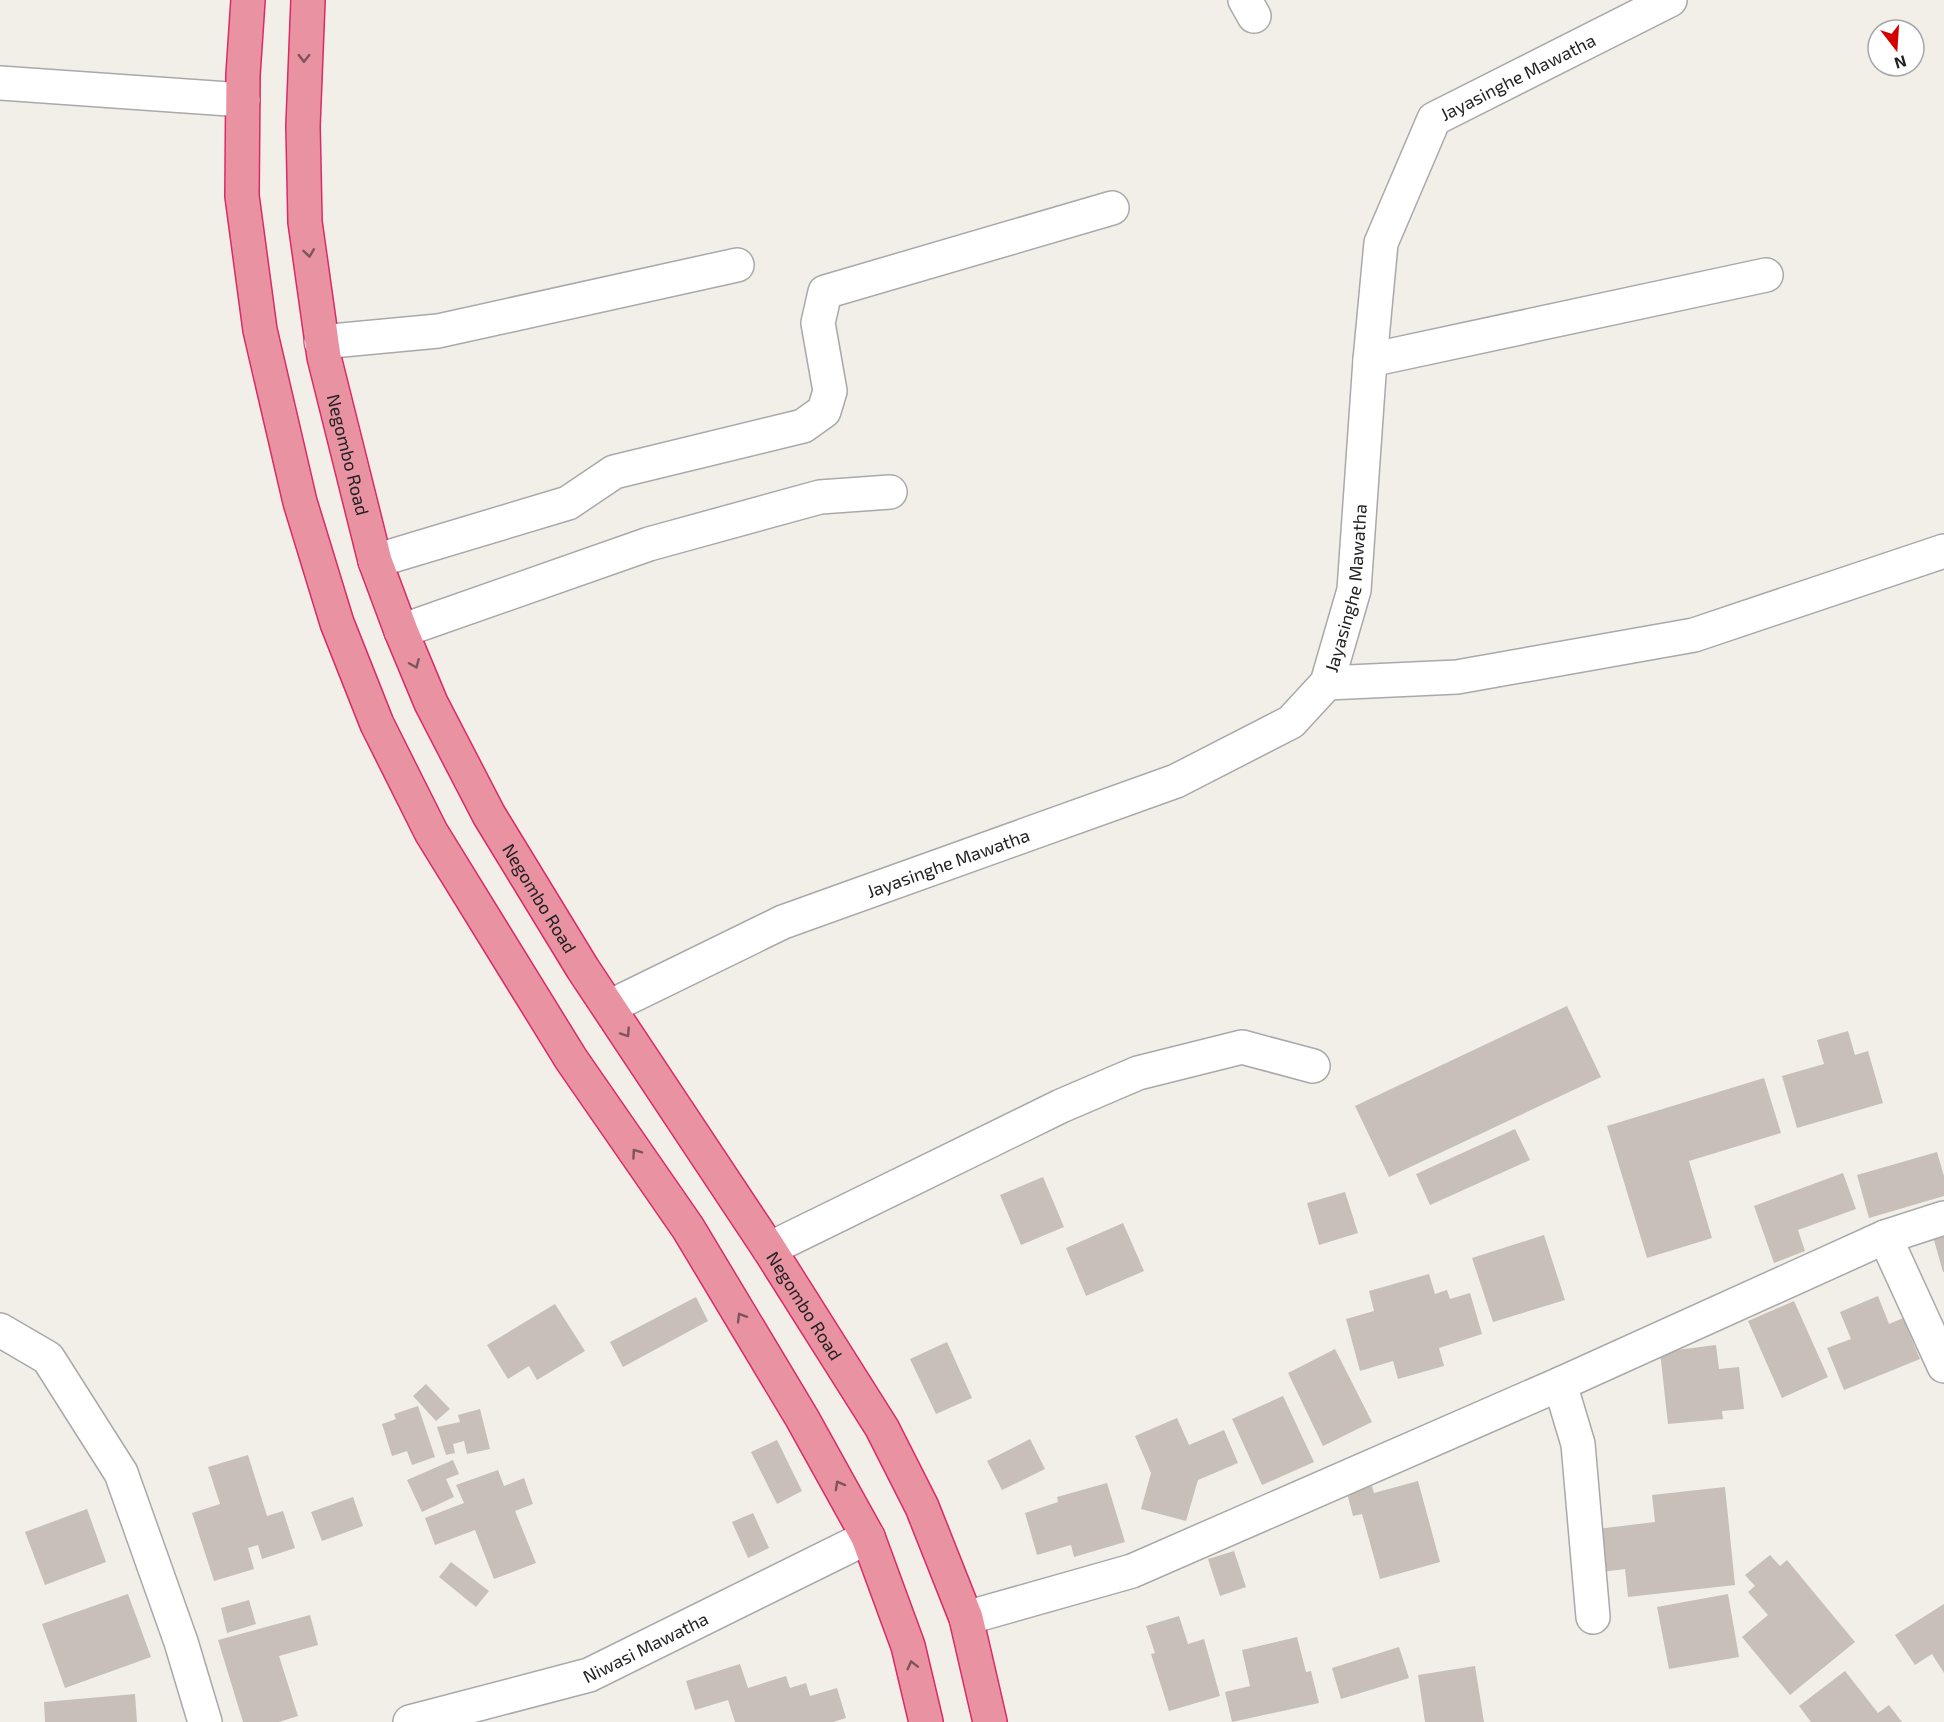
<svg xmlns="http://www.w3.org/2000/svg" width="1944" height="1722" viewBox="0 0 1944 1722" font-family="'Exo 2',sans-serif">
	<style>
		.building { fill: #c7bfb8 }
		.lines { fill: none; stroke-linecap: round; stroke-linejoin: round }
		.street-casing { stroke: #a9a9a9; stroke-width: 36 }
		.highway-casing { stroke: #dc2a67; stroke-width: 36 }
		.street { stroke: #fff; stroke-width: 33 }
		.highway { stroke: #e892a2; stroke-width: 33 }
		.oneway { stroke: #7b545c }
		.labels { text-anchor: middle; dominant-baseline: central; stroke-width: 4.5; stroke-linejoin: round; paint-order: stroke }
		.street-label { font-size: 18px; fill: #222; stroke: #fff }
	</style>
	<rect width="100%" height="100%" fill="#f2efe9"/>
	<path class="building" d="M1567,1006l34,71 -212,100 -34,-71z
		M1848,1031l7,24 13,-4 15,52 -86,25 -15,-52 42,-12 -7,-24z
		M1764,1078l17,55 -92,28 23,77 -65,20 -40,-132z
		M1515,1129l15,31 -100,45 -14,-31z
		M1937,1152l7,24v20l-75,22 -12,-43z
		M1843,1173l13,36 -58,21 7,21 -31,12 -20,-57z
		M1043,1177l21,50 -43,18 -21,-50z
		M1345,1192l13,41 -39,12 -12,-42z
		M1123,1223l21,48 -58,25 -20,-48z
		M1944,1229v43h-1l-11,-39z
		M1544,1235l21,65 -72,22 -21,-64z
		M1429,1274l6,20 12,-4 3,9 20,-6 12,41 -43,14 5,18 -46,13 -5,-18 -33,10 -14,-52 28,-8 -5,-20z
		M1878,1296l11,28 14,-6 17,41 -76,31 -17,-42 24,-9 -11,-27z
		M696,1297l12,24 -85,46 -13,-25z
		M1794,1301l34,76 -46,21 -34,-77z
		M555,1304l30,47 -48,29 -8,-14 -21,13 -21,-34z
		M947,1342l25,56 -36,16 -26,-55z
		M1716,1345l3,24 20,-2 5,42 -22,2 1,8 -55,5 -8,-72z
		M1335,1349l37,73 -49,24 -35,-73z
		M426,1384l24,25 -14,12 -23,-25z
		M1283,1396l31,66 -52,23 -30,-66z
		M418,1406l17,51 -23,8 -5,-14 -15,5 -10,-32 14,-5 -2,-5z
		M480,1409l10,40 -23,5 -3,-13 -11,3 2,9 -9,2 -9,-28 23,-5 -2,-7z
		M1177,1418l12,27 35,-15 14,33 -40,17 -12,41 -45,-12 10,-36 -16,-37z
		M1030,1439l15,30 -43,21 -15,-29z
		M777,1440l25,51 -25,13 -26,-52z
		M248,1455l19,61 16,-5 12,37 -33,11 -4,-14 -10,3 6,21 -40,12 -22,-68 28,-9 -12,-37z
		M453,1460l6,14 -13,5 8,18 -32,15 -15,-32z
		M498,1470l6,16 20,-8 9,26 -18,7 21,52 -42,16 -19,-49 -40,15 -10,-27 39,-15 -8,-18z
		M1418,1481l22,81 -60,17 -18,-65 -9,2 -6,-23 25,-7 2,7z
		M1107,1483l18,59 -51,15 -3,-12 -34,10 -12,-42 33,-11 -1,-5z
		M1725,1487l10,98 -107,12 -3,-28 -23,3 -5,-43 58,-7 -3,-27z
		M353,1497l10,29 -41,15 -11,-29z
		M87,1509l19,53 -61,23 -20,-53z
		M753,1513l16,35 -21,10 -16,-36z
		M1234,1551l12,36 -26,9 -12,-37z
		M1770,1555l10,11 7,-6 68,82 -65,53 -48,-58 26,-22 -20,-23 7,-6 -10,-11z
		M451,1562l38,29 -13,16 -37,-30z
		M128,1594l23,63 -86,31 -23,-64z
		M1728,1594l11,63 -70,12 -12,-62z
		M249,1600l7,24 -29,9 -6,-25z
		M1944,1604v69l-12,-19 -17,11 -20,-30z
		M310,1615l8,30 -39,11 19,60 -19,6h-36l-25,-82z
		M1179,1616l9,28 16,-5 16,57 -51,15 -18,-57 4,-1 -9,-27z
		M1297,1637l9,35 5,-1 8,32 -87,19 -7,-30 25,-6 -8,-36z
		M1399,1647l10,31 -68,21 -9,-31z
		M740,1664l8,24 38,-12 4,12 16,-5 4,13 27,-8 9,30 -13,4h-98l-7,-22 -33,10 -9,-29z
		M1475,1666l9,56h-59l-7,-47z
		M1845,1671l33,42 11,-8 13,17h-91l-12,-16z
		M135,1694l2,28h-92l-1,-20z"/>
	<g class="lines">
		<defs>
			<g id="street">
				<path d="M1245,0l9,16"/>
				<path d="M0,83l243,17"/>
				<path d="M321,342l117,-11 299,-66"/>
				<path d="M1370,360l396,-85"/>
				<path d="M375,561l193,-58 46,-31 189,-46 21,-15 6,-20 -12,-68 7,-31 287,-84"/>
				<path d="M401,631l248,-87 171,-47 70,-5"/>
				<path d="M1327,683l130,-6 237,-42 250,-84"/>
				<path id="s1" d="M609,1007l174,-85 393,-141 115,-59 36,-39 27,-93 16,-230 11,-117 53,-124 236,-119"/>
				<path d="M1885,1237l59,129"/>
				<path d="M769,1249l292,-143 77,-33 104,-26 71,19"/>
				<path d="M0,1330l48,28 73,115 60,169 24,80"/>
				<path d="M1560,1384l18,60 15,173"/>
				<path d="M966,1618l166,-47 428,-187 325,-147 59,-19"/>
				<path id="s2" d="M410,1722l179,-47 279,-138"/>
			</g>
			<g id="highway">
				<path d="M248,0l-5,75 -1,121 18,134 40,172 37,121 40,101 54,108 140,227 117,169 114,190 66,119 40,109 18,76"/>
				<path id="s3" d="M308,0l-5,126 2,96 19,135 51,204 26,70 30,72 58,112 94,154 186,280 113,179 40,79 44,111 24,104"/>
			</g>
		</defs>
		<use href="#street" class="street-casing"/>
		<use href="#highway" class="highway-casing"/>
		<use href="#street" class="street"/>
		<use href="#highway" class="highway"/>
	</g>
	<defs><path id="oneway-chevron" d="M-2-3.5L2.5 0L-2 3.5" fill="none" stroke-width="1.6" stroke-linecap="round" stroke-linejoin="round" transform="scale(1.5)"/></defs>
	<g class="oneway">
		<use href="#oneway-chevron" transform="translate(304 58) rotate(91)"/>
		<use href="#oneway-chevron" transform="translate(309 253) rotate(82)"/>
		<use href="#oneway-chevron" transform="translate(415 664) rotate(67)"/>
		<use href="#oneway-chevron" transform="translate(626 1033) rotate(56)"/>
		<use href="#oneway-chevron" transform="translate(636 1153) rotate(-125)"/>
		<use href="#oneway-chevron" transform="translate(741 1317) rotate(-121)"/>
		<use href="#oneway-chevron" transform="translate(839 1485) rotate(-119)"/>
		<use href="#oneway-chevron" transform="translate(912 1665) rotate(-104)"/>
	</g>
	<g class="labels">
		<g class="street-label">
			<text stroke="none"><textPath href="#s1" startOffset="1467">Jayasinghe Mawatha</textPath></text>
			<text stroke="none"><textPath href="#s3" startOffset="459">Negombo Road</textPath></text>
			<text stroke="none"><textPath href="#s1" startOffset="891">Jayasinghe Mawatha</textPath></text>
			<text stroke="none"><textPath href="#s1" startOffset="369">Jayasinghe Mawatha</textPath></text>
			<text stroke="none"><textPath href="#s3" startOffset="945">Negombo Road</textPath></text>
			<text stroke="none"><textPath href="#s3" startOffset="1431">Negombo Road</textPath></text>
			<text stroke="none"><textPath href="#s2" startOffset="248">Niwasi Mawatha</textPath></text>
		</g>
	</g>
	<g transform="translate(1896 48) rotate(163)"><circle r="28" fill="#ffffff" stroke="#a7a7a7" stroke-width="1.5"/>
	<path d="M0-4.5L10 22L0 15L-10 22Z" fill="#d40000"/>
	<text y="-9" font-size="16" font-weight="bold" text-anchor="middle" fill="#222222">N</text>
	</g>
</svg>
